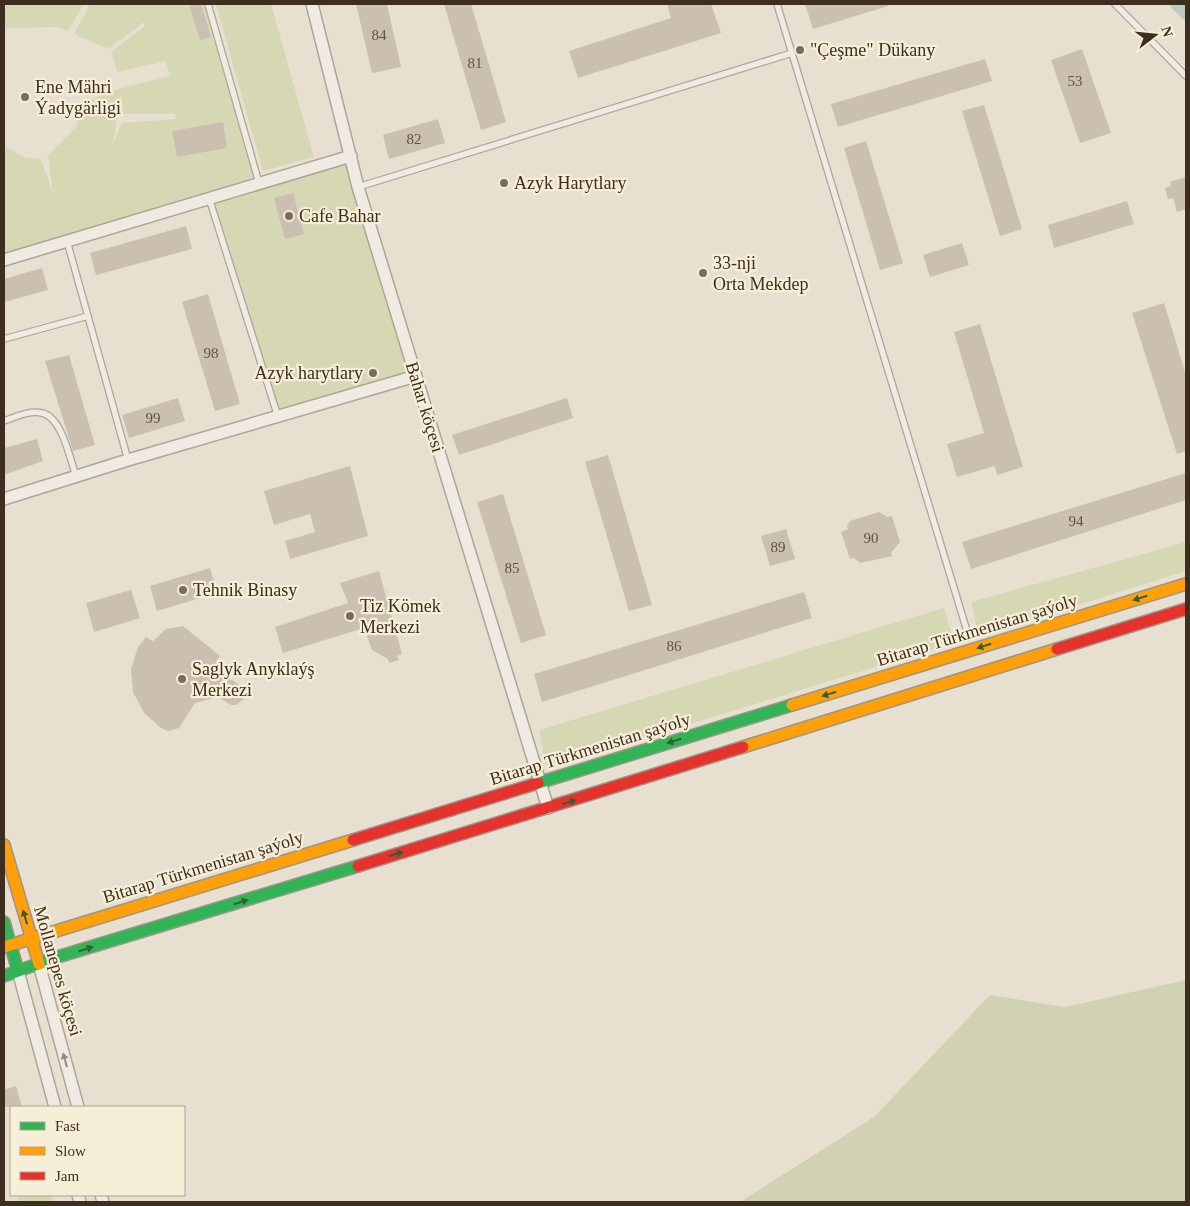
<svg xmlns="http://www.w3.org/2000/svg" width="1190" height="1206" viewBox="0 0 1190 1206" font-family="'Times New Roman',serif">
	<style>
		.green { fill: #d6d7b3; fill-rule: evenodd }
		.cemetery { fill: #d1d1b3 }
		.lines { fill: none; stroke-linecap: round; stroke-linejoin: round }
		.canal { stroke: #bcccc2; stroke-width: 12 }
		.building { fill: #cbbfb2 }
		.lane-casing { stroke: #ada599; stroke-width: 8 }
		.street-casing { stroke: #ada599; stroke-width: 14 }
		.fast-casing { stroke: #9c958a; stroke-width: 14 }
		.slow-casing { stroke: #9c958a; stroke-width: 14 }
		.jam-casing { stroke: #9c958a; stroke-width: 14 }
		.lane { stroke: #efebe3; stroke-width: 5.5 }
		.street { stroke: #efebe3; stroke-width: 11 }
		.fast { stroke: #30b455; stroke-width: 11 }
		.slow { stroke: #ff9f0a; stroke-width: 11 }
		.jam { stroke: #e5322d; stroke-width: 11 }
		.oneway { fill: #385d33 }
		.oneway2 { fill: #968c82 }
		.poi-dot { fill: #786c5e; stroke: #f7eed8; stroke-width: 2 }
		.labels { text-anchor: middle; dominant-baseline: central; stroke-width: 4.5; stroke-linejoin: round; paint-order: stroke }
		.number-label { font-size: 15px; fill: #605244 }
		.poi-label { font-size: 18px; fill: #3d2e20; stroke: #f7eed8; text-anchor: start }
		.street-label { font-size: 18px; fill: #3d2e20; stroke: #f7eed8 }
	</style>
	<rect width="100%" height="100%" fill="#e7e0d1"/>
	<path class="green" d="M4,4h80l-16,27 -11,-4 -49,1 -4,2z
		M90,4h118l51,179 -255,77v-114l22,12 15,1 12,35 -5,-39 29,-29v-21l45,-17 48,-12 -4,-15 -49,11 -5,-21 32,-24v-5l-36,27 -34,-15zM121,92l2,22h52l1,5 -54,4 -9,21z
		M216,4h55l43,153 -51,14z
		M345,163l64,209 -135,41 -64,-209z
		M1186,542v29l-207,65 -8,-34z
		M944,608l10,35 -402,123 -7,-2 -6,-34z
		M17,1195h35l2,7h-35z"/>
	<path class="cemetery" d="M1186,980v222h-446l134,-85 116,-122 75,12z"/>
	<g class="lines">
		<path class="canal" d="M1176,4l10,10"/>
	</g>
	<path class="building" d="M189,4h12l10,33 -11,3z
		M356,4h31l14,63 -29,6z
		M444,4h27l35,118 -25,8z
		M667,4h44l10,29 -143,45 -9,-27 102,-33z
		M805,4h82l1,2 -75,23z
		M1082,49l29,84 -31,10 -29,-83z
		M985,59l7,22 -154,46 -7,-23z
		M984,105l38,124 -22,7 -38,-125z
		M438,119l7,24 -56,16 -6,-24z
		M223,122l4,26 -50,9 -5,-26z
		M866,141l37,122 -23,7 -36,-122z
		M1186,177v32l-9,3 -4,-14 -5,1 -3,-11 6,-2 -1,-4z
		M293,193l11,41 -19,5 -11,-41z
		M1127,201l7,23 -80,24 -6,-23z
		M186,226l6,23 -96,26 -6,-22z
		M962,243l7,22 -39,12 -7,-22z
		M42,268l6,22 -44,12v-23z
		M208,294l32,110 -25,7 -33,-109z
		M1164,303l22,72v76l-9,3 -45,-141z
		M980,324l43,143 -26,8 -2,-9 -38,11 -10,-33 37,-11 -30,-101z
		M69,355l26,90 -22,6 -28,-90z
		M178,398l7,23 -56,17 -7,-23z
		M567,398l6,20 -114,37 -7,-20z
		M37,439l6,22 -39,14v-27z
		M608,455l44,150 -23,6 -44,-149z
		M350,466l18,70 -78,23 -5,-18 30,-9 -5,-18 -36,11 -10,-34z
		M1186,473v27l-215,69 -9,-27z
		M503,494l43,141 -25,8 -44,-141z
		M879,512l8,5 5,-1 8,26 -9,11 1,3 -32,7 -6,-5 -4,1 -9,-27 7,-3 -1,-3 3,-5z
		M786,529l9,30 -25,7 -9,-30z
		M210,568l7,25 -60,18 -7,-25z
		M379,571l23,83 -5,2 2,4 -10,3 -1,-4 -16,-9 -8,-22 -81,25 -8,-26 73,-24 -8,-20z
		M131,590l9,28 -46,14 -8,-29z
		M804,592l8,26 -270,84 -8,-28z
		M183,626l37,30 -4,5 3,11 24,15 3,7 -2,5 -8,6h-5l-13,-8 -23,6 -16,25 -11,3 -7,-3 -17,-15 -11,-21 -2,-23 7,-22 8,-10 7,4 13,-12z
		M16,1086l6,21h-18v-17z"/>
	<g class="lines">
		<defs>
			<path id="lane" d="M208,4l51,179
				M777,4l190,627
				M1115,4l71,72
				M358,187l434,-134
				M209,198l69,219
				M67,241l61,219
				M4,339l84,-23
				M4,421c11,-4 26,-11 38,-8 20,4 28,46 34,63"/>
			<path id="street" d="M312,4l46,183 190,621
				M4,260l347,-104
				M4,499l124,-39 288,-84
				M39,964l39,143
				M18,971l37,136
				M78,1195l2,7
				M101,1195l2,7"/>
			<path id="fast" d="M538,783l254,-78
				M4,922l14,49
				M4,976l50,-18 304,-92"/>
			<path id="slow" d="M792,705l394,-121
				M743,747l314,-98
				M4,845l35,119
				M4,947l349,-107"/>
			<path id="jam" d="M1057,649l129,-40
				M353,840l185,-57
				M358,866l385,-119"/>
		</defs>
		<use href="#lane" class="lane-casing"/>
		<use href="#street" class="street-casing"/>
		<use href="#fast" class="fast-casing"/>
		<use href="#slow" class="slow-casing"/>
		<use href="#jam" class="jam-casing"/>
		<use href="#lane" class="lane"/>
		<use href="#street" class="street"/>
		<use href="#fast" class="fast"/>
		<use href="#slow" class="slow"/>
		<use href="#jam" class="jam"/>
	</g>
	<defs><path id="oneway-solid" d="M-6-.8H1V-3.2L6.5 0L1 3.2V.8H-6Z" transform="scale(1.25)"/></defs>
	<g class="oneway">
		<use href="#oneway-solid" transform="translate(1140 598) rotate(163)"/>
		<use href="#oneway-solid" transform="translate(984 646) rotate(163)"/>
		<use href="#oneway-solid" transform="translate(829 694) rotate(163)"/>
		<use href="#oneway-solid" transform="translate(674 741) rotate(163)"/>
		<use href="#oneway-solid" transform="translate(569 802) rotate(-17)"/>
		<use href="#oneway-solid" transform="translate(396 854) rotate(-17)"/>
		<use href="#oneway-solid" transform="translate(241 902) rotate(-17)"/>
		<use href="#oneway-solid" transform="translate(25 917) rotate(-106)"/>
		<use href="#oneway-solid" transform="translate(86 949) rotate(-17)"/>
	</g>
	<use class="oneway2" href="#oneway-solid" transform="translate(65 1060) rotate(-105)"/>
	<g class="poi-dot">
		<circle cx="800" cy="50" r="5"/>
		<circle cx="25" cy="97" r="5"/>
		<circle cx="504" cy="183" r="5"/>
		<circle cx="289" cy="216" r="5"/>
		<circle cx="703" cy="273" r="5"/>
		<circle cx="373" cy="373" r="5"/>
		<circle cx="183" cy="590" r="5"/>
		<circle cx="350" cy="616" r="5"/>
		<circle cx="182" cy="679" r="5"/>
	</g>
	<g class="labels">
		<g class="number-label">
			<text x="379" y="35">84</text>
			<text x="475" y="63">81</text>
			<text x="1075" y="81">53</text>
			<text x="414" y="139">82</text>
			<text x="211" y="353">98</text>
			<text x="153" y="418">99</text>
			<text x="1076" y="521">94</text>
			<text x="871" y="538">90</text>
			<text x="778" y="547">89</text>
			<text x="512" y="568">85</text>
			<text x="674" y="646">86</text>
		</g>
		<g class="poi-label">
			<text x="810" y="50">"Çeşme" Dükany</text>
			<text x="35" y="87">Ene Mähri<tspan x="35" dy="21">Ýadygärligi</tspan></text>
			<text x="514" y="183">Azyk Harytlary</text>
			<text x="299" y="216">Cafe Bahar</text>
			<text x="713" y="263">33-nji<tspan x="713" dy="21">Orta Mekdep</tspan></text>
			<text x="363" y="373" text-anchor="end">Azyk harytlary</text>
			<text x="193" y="590">Tehnik Binasy</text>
			<text x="360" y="606">Tiz Kömek<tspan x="360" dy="21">Merkezi</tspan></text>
			<text x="192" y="669">Saglyk Anyklaýş<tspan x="192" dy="21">Merkezi</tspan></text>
		</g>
		<g class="street-label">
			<text transform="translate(425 407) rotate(73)">Bahar köçesi</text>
			<text transform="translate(977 630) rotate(-17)">Bitarap Türkmenistan şaýoly</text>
			<text transform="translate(590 749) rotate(-17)">Bitarap Türkmenistan şaýoly</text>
			<text transform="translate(203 867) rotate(-17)">Bitarap Türkmenistan şaýoly</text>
			<text transform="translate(58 971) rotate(74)">Mollanepes köçesi</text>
		</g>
	</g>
	<rect width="1190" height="1206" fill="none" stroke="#3d2e20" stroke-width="10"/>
	<rect x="10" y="1106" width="175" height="90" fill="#f7eed8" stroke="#ada18e"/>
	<rect x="20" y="1122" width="25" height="8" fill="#30b455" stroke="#ada18e"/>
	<text x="55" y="1131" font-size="15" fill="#3d2e20">Fast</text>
	<rect x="20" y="1147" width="25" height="8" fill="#ff9f0a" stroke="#ada18e"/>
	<text x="55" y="1156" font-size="15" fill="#3d2e20">Slow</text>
	<rect x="20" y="1172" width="25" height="8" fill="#e5322d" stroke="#ada18e"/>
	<text x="55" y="1181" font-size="15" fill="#3d2e20">Jam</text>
	<g transform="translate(1155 35) rotate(74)" stroke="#f7eed8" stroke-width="4" paint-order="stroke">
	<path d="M0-4L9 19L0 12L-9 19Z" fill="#3d2e20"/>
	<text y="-8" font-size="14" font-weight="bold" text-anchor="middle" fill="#3d2e20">N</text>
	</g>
</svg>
